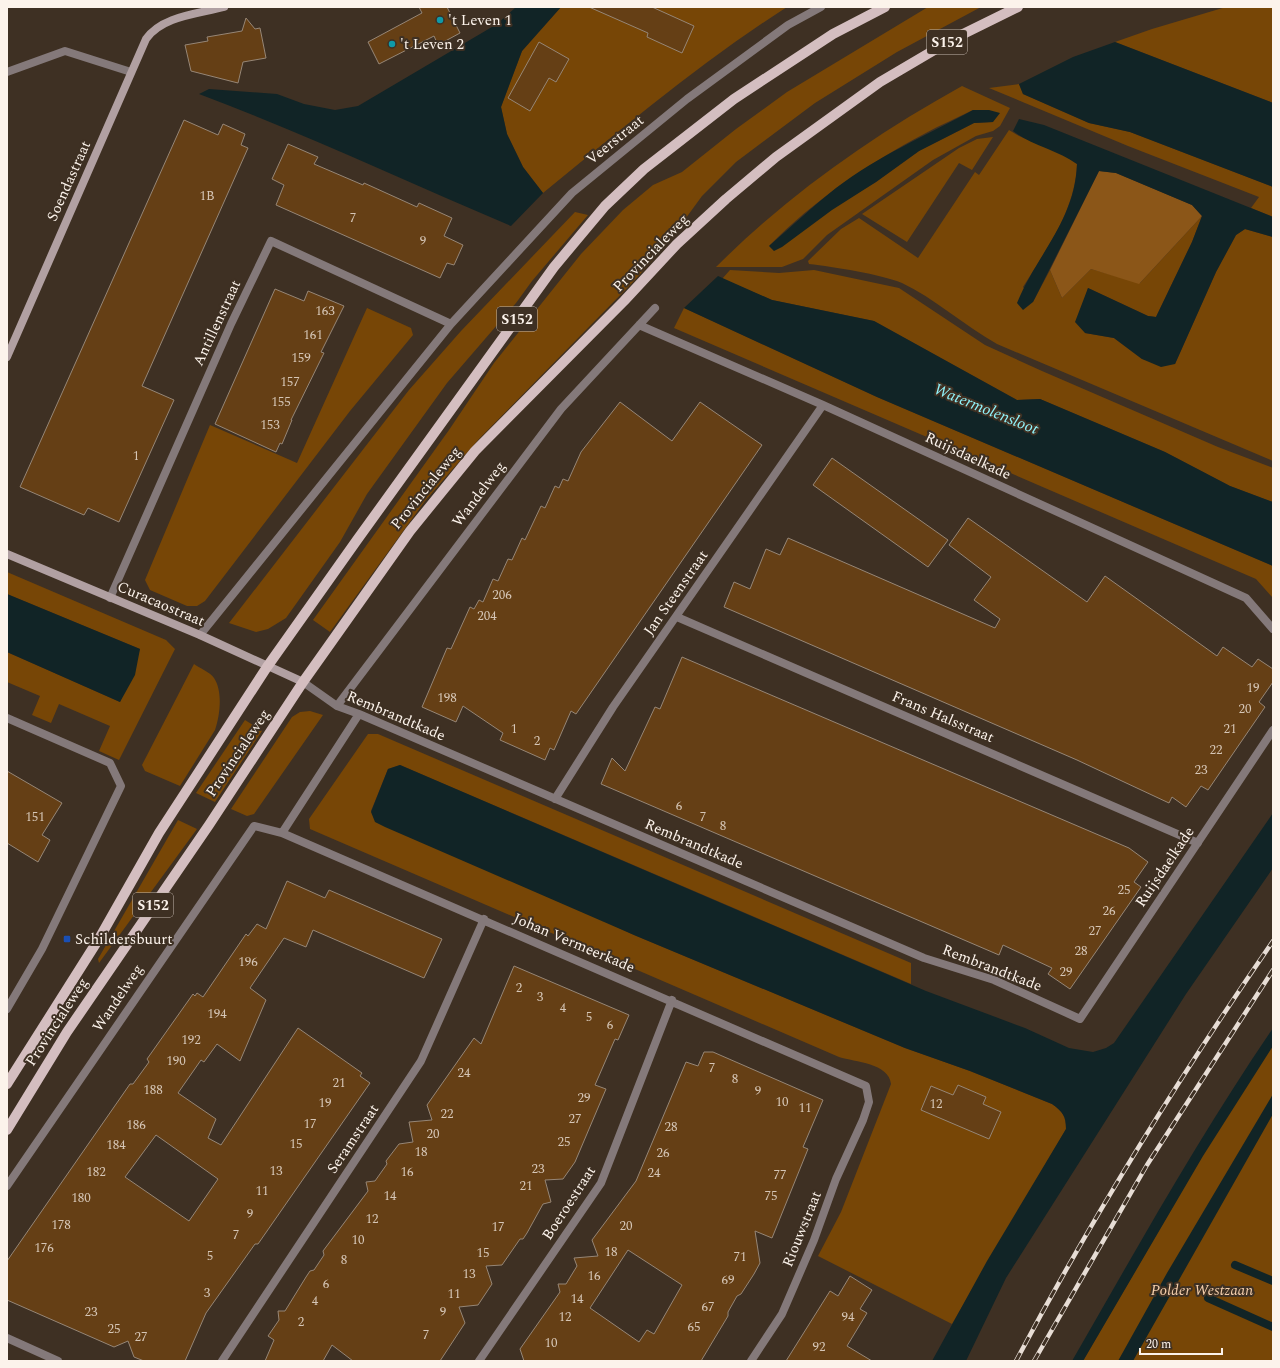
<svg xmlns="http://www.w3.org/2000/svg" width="1280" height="1368" viewBox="0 0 1280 1368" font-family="Spectral,serif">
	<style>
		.green { fill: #774606; fill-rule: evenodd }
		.forest { fill: #8b5618 }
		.water { fill: #112426 }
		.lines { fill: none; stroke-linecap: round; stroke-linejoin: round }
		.stream { stroke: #112426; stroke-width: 8 }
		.building { fill: #653f15; stroke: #968676; fill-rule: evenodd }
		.street { stroke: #84797a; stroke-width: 8 }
		.secondary { stroke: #b1a0a2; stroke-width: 8 }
		.primary { stroke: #d4bec0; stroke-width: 10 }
		.rail-casing { stroke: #e7ddd5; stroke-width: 4.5 }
		.rail { stroke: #3e3023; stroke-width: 3; stroke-dasharray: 9; stroke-linecap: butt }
		.culture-dot { fill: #0f9aa8; stroke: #3e3023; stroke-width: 1.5 }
		.transit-dot { fill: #1a4fb4; stroke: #3e3023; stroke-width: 1.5 }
		.labels { text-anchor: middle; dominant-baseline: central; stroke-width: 4; stroke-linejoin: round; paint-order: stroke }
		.number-label { font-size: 13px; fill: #d6c6b6 }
		.shield { fill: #3e3023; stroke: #c3b8af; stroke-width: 1 }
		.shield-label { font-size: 14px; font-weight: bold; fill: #fcf3eb }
		.poi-label { font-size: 15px; fill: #fcf3eb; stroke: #3e3023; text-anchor: start }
		.street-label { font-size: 15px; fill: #fcf3eb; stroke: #3e3023 }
		.park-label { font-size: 15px; font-style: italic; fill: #f5cfac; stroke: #3e3023 }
		.water-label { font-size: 16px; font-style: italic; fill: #91f4fc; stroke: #3e3023 }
	</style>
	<rect width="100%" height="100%" fill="#3e3023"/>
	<path class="green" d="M561,7h226c-86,55 -164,121 -244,186l-20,-26 -16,-33 -6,-27 21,-56z
		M928,7h53l-84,45 -82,51 -79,59 -34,34 -35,48 -34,38 -155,158 -53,61 -95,131 -17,-12 136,-190 45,-67 87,-109 42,-44 30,-25 29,-13 54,-43 51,-37z
		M1226,7h47v96l-158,-61 37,-13z
		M1019,84l4,10 66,29 41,9 143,55v30l-22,-9 8,-11 -131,-51 -139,-58z
		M962,86l48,22 -10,18 -7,5 -17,5 -43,24 -106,75 -24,24 -21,8h-66c73,-73 156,-131 246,-181zM973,110l20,12 -19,1 -55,28 -43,31 -107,64c44,-45 100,-83 155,-112 16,-9 33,-16 49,-24z
		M1009,130l10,6 43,18 15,10c-2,47 -30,84 -54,123l10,15 17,-32 12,28 29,-29 49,14 62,-67 -10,26 -36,75 -8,-1 -60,-28 -3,10v35l29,5 28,21 33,5 41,-92 20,-37 9,-6 28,8v224l-276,-117c-32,-18 -63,-46 -95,-61 -22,-9 -68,-16 -93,-19l-1,-3 33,-32 18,-11 59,40 57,-86 4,3z
		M993,137l-21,33 -13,-7 -52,79 -45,-28 97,-66 18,-9z
		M575,212l13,3 -56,66 -16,22 -69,80 -80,111 -27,48 -54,76 -18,11 -12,3 -27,-9 180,-233 52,-59z
		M730,270l49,3 35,-3 85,18 86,57 57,26 176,76 55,21v34l-43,-16 -65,-34 -125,-53 -23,1 -143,-79 -102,-21 -50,-21z
		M367,308l44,20 2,7 -63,76 -145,190 -8,5h-10l-37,-16 -5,-10 65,-155 87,38z
		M684,308l193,89 396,169v32l-17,-19 -582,-251z
		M7,572l159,68 9,9 -56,111 -20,-9 11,-25 -51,-22 -8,19 -19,-8 8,-19 -33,-14v-30l113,50 20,-53 -133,-55z
		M194,664c5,4 16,8 20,14 9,13 6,38 1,52l-35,56 -35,-15 -3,-6z
		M310,711l13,4 -69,99 -7,2 -16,-7 61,-92 8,-5z
		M245,720l17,11 -47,71 -19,-9z
		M368,734h10l533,229v21l-511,-219 -12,4 -17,42 263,124 271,113 65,23 82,33c11,8 14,12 14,25l-114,195 -134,-68 23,-44 50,-128c-2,-21 -36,-22 -52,-27l-529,-228 -1,-10z
		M178,820l19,9 -98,134 -1,-4z
		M1273,1043v318h-190l147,-253z"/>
	<path class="forest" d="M1099,171l17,2 76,32 10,11 -63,68 -48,-15 -29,29 -12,-28z"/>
	<path class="water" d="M516,7h45l-39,44 -21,56 6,27 16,33 20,26 -32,33c-104,-44 -206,-92 -312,-132l10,-5 68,5 27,10 31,6 23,-4 139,-82z
		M1115,42l158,61v84l-143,-55 -41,-9 -66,-29 -4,-10 54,-27z
		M973,110h16l11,3 -7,9 -19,1 -55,28 -43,31 -44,28 -50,37 -8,4 -5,-5c22,-19 44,-40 67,-58 42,-32 91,-53 137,-78z
		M1019,119l25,6 229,92v20l-28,-8 -9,6 -20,37 -41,92 -14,3 -19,-8 -28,-21 -29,-5 -10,-11 13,-34 60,28 8,1 36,-75 10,-26 -10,-11 -76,-32 -17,-2 -66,131 -10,8 -6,-7c20,-49 58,-82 60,-139 -19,-14 -45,-18 -64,-33z
		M718,276l54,24 102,21 143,79 23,-1 125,53 65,34 43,16v64l-396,-169 -193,-89z
		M7,594l133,55 -5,26 -15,27 -113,-50z
		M400,765l526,226 99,37 44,20 24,4 13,-4 8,-5 159,-230v55l-87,126 -180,284 -40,83h-34l55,-100 79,-132c0,-13 -3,-17 -14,-25l-82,-33 -65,-23 -271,-113 -249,-108 -10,-5 -4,-10 17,-43z
		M1273,1028v18l-70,110 -120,205h-11c65,-113 128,-226 201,-333z
		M1273,1094v20l-140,247h-15l49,-88z"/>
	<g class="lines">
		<path class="stream" d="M1235,1265l38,16
			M1208,1298l65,29"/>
	</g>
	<path class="building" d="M419,7h28l13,26 -22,12 -4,-9 -55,28 -11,-22 54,-29z
		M589,7h63l42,19 -12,27 -35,-16 1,-4z
		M246,18l9,11 5,-1 6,30 -23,4 -5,21 -47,-12 -6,-26 23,-4 -1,-4 35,-6z
		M539,42l30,17 -13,23 -7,-4 -19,33 -22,-13z
		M184,120l34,15 5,-11 22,10 -4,11 7,3 -106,238 32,14 -55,122 -31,-14 -4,7 -64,-28z
		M288,144l30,13 -4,7 49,21 1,-2 53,24 2,-4 33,15 -8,18 19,9 -9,20 -7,-2 -7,15 -164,-73 8,-20 -12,-6z
		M275,289l29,12 4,-10 36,15 -23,46 3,1 -33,67h1l-10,24 -2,-1 -4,9 -61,-28z
		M620,402l52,39 28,-39 62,43 -186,269 -5,-3 -17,39 -4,-2 -5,12 -45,-20 3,-7 -40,-27 -7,16 -34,-15 25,-59 4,1 19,-42 4,2 5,-9 4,2 10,-23 5,2 10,-22 4,1 10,-22 3,2 16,-34 4,2 10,-22 4,2 4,-9 5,2 13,-29z
		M832,458l116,82 -20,27 -115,-82z
		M968,518l119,84 18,-26 112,80 6,-9 29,20 6,-8 15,10v13l-14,20 6,5 -57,83 -7,-4 -15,21 -14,-10 -3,6 -92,-43 -353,-153 10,-25 16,7 16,-40 14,6 8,-17 207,90 5,-9 -26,-19 17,-23 -42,-32z
		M682,657l447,191 19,14 -14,20 7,5 -71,102 -22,-15 4,-6 -49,-23 -4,10 -398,-171 11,-26 13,13 30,-64 5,2z
		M7,771l55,32 -20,32 8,5 -12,22 -31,-19z
		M287,881l38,17 4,-8 113,49 -18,39 -111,-48 -7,17 -22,-9 -34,50 16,12 -26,61 -23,-17 -13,18 -3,-2 -23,33 38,26 -8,19 13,7 77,-117 64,45 -2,3 10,7 -112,161h-3l-49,69 -21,48h-41l-10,-4 -6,-16 -14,6 -107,-47v-39l123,-177h3l16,-22 -2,-3 46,-65 2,2 2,-3 6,4 43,-63 2,2 9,-12 9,5zM156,1135l62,44 -29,42 -64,-44z
		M514,966l115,49 -11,25 -3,-1 -20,46 11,4 -31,73 -12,17 -18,1 6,22 -8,2 -16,29 -4,6h-3l-18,26 -16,1 6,18 -14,21 -19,2 6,16 -25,38h-87l-21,-16 -9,16h-58l9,-21 -6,-4 11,-16 -1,-9h7l21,-34 4,-6 4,-1 10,-15 -1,-4 45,-60 -2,-9 9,-1 12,-17 -1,-3 13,-17 14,-2 -4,-20 23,-2 -5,-15 47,-67 7,6z
		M704,1052h9l110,48 -20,47 5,2 -36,89 -17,-7 5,32 -6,11 -13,20 -4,2 -9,16v4l-27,45h-177l-4,-12 40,-57 -2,-8h8l11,-18 -3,-8 24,-2 -6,-16 44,-59 50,-119 12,4zM628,1250l54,35 -28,49 -7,-4 -8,12 -49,-34z
		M958,1085l28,12 -3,7 18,8 -12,27 -68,-29 10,-24 22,9z
		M850,1276l22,14 -12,19 7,4 -20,33 25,15h-86l44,-70 8,5z"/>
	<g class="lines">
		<path class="street" d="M7,72l58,-21 66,21
			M639,325l184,80 423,193 27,31
			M110,598l121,-274 40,-83 180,83
			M677,617l521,226
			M200,635l251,-311 121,-131 115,-94 101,-74 33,-18
			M303,682l34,24 22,8 565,244 70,22 86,39 193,-289
			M337,706l224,-297 94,-101
			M7,718l103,45 11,23 -79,163 -35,60
			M555,799l58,-92 210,-302
			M282,833l77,-119
			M7,1186l247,-360 28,7 584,253 3,16 -6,18 -27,59 -22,61 -32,74 -31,47
			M7,1338l51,23
			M222,1361l199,-300 63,-142
			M479,1361l122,-178 71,-183"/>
		<path class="secondary" d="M7,357l139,-318c16,-23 52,-25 78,-32
			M7,554l193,81 103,47"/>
		<path class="primary" d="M7,1084l93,-147 59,-104 108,-166 90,-127 197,-273 51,-61 39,-37 90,-70 99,-65 52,-27
			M7,1130l60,-98 142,-207 94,-143 107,-151 65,-80 149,-150 53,-57 49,-45 50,-42 104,-75 73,-43 65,-32"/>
		<defs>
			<path id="rail" d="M1016,1361c77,-145 164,-285 257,-420
				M1034,1361l113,-196 126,-195"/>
		</defs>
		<use href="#rail" class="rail-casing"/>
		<use href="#rail" class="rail"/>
	</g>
	<g class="culture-dot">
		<circle cx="440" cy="20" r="4"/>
		<circle cx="392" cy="44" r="4"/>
	</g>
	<rect class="transit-dot" x="63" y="935" width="8" height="8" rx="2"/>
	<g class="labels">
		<g class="number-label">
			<text x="207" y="196">1B</text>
			<text x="353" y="218">7</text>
			<text x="423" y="241">9</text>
			<text x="325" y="311">163</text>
			<text x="313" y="335">161</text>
			<text x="301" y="358">159</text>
			<text x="290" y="382">157</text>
			<text x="281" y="402">155</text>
			<text x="270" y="425">153</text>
			<text x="136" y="456">1</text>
			<text x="502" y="595">206</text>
			<text x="487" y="616">204</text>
			<text x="1253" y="688">19</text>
			<text x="447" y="698">198</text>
			<text x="1245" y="709">20</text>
			<text x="514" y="729">1</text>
			<text x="1230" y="729">21</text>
			<text x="537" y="741">2</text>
			<text x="1216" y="750">22</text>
			<text x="1201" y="770">23</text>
			<text x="679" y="806">6</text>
			<text x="35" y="817">151</text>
			<text x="703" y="817">7</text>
			<text x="723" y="826">8</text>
			<text x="1124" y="890">25</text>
			<text x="1109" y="911">26</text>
			<text x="1095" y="931">27</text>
			<text x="1081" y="951">28</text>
			<text x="248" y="962">196</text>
			<text x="1066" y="972">29</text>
			<text x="519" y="988">2</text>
			<text x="540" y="997">3</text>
			<text x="563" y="1008">4</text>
			<text x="217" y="1014">194</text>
			<text x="589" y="1017">5</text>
			<text x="610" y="1025">6</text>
			<text x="191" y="1040">192</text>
			<text x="176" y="1061">190</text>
			<text x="712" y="1068">7</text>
			<text x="464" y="1073">24</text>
			<text x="735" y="1079">8</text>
			<text x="339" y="1083">21</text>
			<text x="153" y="1090">188</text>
			<text x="758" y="1091">9</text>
			<text x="584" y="1098">29</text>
			<text x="782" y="1102">10</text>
			<text x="325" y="1103">19</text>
			<text x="936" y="1104">12</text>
			<text x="805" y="1108">11</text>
			<text x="447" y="1114">22</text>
			<text x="575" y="1119">27</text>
			<text x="310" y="1124">17</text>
			<text x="136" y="1125">186</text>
			<text x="671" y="1127">28</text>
			<text x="433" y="1134">20</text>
			<text x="564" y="1142">25</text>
			<text x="296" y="1144">15</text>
			<text x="116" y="1145">184</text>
			<text x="421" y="1152">18</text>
			<text x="663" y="1153">26</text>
			<text x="538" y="1169">23</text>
			<text x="276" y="1171">13</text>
			<text x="96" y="1172">182</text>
			<text x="407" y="1172">16</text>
			<text x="654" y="1173">24</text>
			<text x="780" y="1175">77</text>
			<text x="526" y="1186">21</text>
			<text x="262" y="1191">11</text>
			<text x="390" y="1196">14</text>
			<text x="771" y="1196">75</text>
			<text x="81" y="1198">180</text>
			<text x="250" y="1214">9</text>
			<text x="372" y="1219">12</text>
			<text x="61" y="1225">178</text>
			<text x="626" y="1226">20</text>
			<text x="498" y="1227">17</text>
			<text x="236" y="1235">7</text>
			<text x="358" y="1240">10</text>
			<text x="44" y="1248">176</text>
			<text x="611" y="1252">18</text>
			<text x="483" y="1253">15</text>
			<text x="210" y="1256">5</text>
			<text x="740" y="1257">71</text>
			<text x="344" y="1260">8</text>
			<text x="469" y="1274">13</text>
			<text x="594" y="1276">16</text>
			<text x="728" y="1280">69</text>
			<text x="326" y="1284">6</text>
			<text x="207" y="1293">3</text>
			<text x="454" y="1294">11</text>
			<text x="577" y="1299">14</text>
			<text x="315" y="1301">4</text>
			<text x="708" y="1307">67</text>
			<text x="91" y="1312">23</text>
			<text x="443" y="1312">9</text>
			<text x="565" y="1317">12</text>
			<text x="848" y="1317">94</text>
			<text x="301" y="1322">2</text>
			<text x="694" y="1327">65</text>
			<text x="114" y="1329">25</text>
			<text x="426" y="1335">7</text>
			<text x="141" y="1337">27</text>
			<text x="551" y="1343">10</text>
			<text x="819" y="1347">92</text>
		</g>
		<g class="shield">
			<rect x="927" y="30" width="40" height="24" rx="3"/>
			<rect x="497" y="307" width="40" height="24" rx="3"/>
			<rect x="133" y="893" width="40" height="24" rx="3"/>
		</g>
		<g class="shield-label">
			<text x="947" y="42">S152</text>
			<text x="517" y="319">S152</text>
			<text x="153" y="905">S152</text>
		</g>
		<g class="poi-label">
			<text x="448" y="20">'t Leven 1</text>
			<text x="400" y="44">'t Leven 2</text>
			<text x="75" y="939">Schildersbuurt</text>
		</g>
		<g class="street-label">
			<text transform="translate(615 140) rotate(-39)">Veerstraat</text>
			<text transform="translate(69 181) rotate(-66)">Soendastraat</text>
			<text transform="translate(651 253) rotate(-46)">Provincialeweg</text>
			<text transform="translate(217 323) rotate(-65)">Antillenstraat</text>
			<text transform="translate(968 456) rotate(25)">Ruijsdaelkade</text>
			<text transform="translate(426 488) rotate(-51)">Provincialeweg</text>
			<text transform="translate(479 494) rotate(-53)">Wandelweg</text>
			<text transform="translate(676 593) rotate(-55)">Jan Steenstraat</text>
			<text transform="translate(161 604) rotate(23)">Curacaostraat</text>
			<text transform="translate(396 716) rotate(23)">Rembrandtkade</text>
			<text transform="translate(943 717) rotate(23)">Frans Halsstraat</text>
			<text transform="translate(238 753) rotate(-56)">Provincialeweg</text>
			<text transform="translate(694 844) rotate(23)">Rembrandtkade</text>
			<text transform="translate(1165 867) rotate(-56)">Ruijsdaelkade</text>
			<text transform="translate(574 943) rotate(23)">Johan Vermeerkade</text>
			<text transform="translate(992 968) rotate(21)">Rembrandtkade</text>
			<text transform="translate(118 998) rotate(-56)">Wandelweg</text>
			<text transform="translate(57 1022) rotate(-57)">Provincialeweg</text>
			<text transform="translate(353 1139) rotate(-56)">Seramstraat</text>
			<text transform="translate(569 1203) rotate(-57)">Boeroestraat</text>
			<text transform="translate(802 1229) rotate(-68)">Riouwstraat</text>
		</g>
		<g class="park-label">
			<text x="1202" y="1290">Polder Westzaan</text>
		</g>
		<g class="water-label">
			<text transform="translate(986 409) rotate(22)">Watermolensloot</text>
		</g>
	</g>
	<rect width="1280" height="1368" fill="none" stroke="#fcf3eb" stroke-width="16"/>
	<path d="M1140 1348v6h82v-6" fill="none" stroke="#fcf3eb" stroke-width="2"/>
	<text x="1146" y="1348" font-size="12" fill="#fcf3eb" stroke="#3e3023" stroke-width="3" paint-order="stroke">20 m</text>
</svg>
